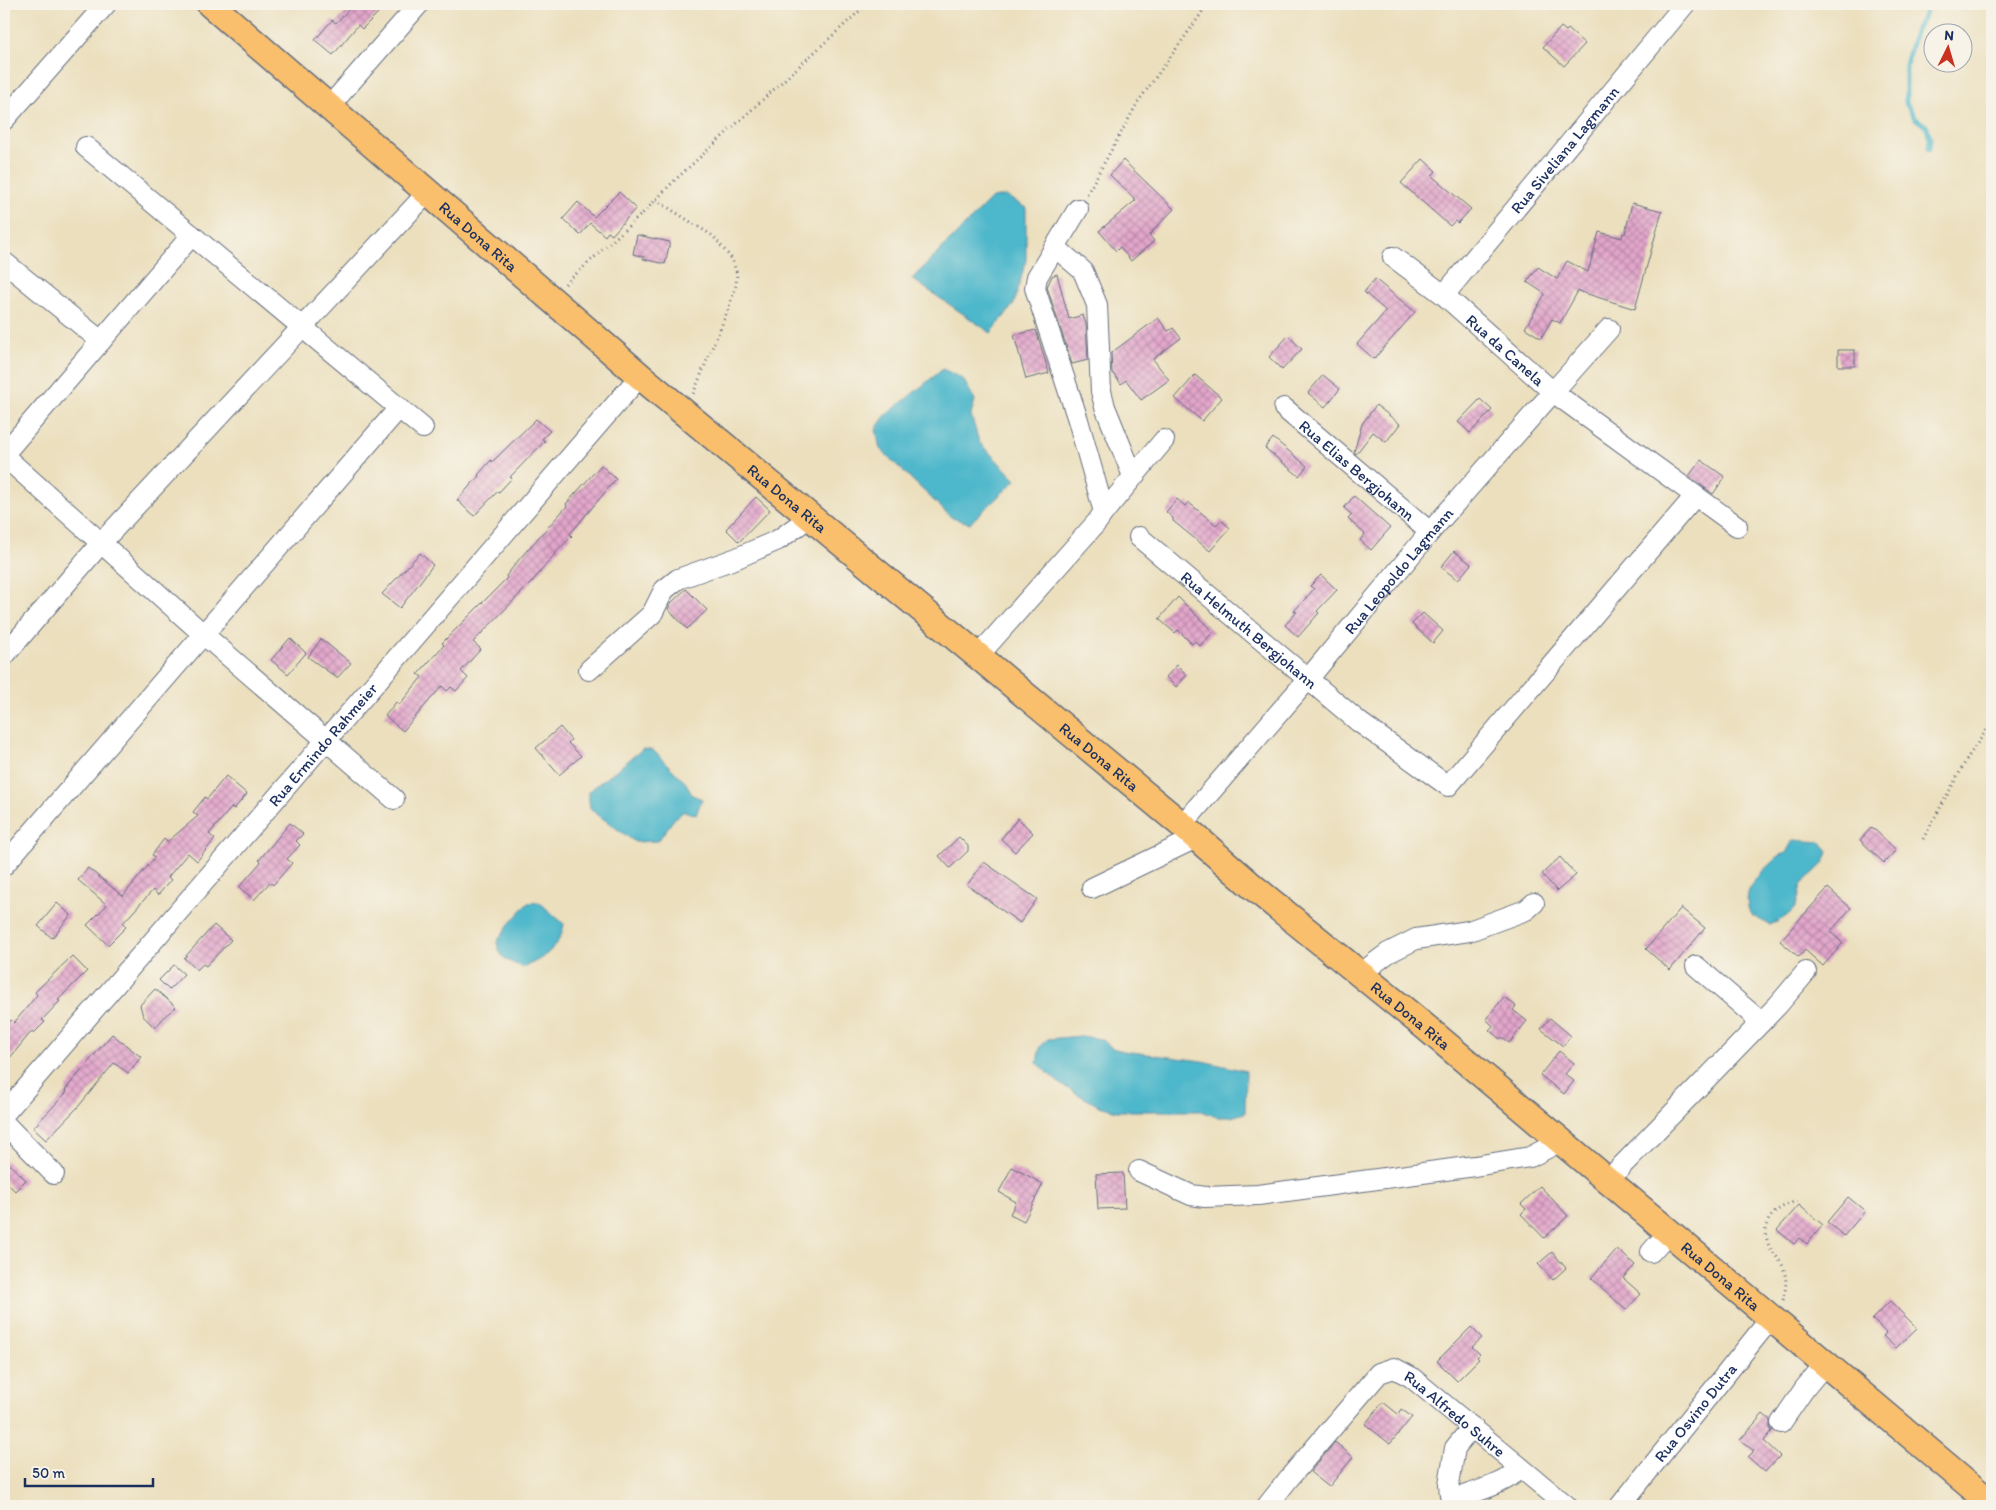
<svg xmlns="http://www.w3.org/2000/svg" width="1996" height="1510" viewBox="0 0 1996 1510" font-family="Itim,sans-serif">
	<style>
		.water { fill: #4eb7cb; stroke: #347394 }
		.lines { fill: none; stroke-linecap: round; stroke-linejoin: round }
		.stream { stroke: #4eb7cb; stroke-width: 5 }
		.building { fill: url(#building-cross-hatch) }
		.minor-casing { stroke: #646d7f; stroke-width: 22 }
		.major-casing { stroke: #646d7f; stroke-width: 29 }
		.path { stroke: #646d7f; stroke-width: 3; stroke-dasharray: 1 4; stroke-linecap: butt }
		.minor { stroke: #fff; stroke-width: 20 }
		.major { stroke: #f9bf6d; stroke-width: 26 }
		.labels { text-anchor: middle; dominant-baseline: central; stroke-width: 4; stroke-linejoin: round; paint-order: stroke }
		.street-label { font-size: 16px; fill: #1b2f5e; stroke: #f7f3e8 }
	</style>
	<defs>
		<pattern id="building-cross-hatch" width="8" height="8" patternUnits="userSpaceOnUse" patternTransform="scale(1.25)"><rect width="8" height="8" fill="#e3a6cb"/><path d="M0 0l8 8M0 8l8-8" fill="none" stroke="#b788a8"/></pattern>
	</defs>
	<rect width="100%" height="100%" fill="#f7f3e8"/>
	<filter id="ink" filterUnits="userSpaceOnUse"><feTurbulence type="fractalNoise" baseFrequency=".02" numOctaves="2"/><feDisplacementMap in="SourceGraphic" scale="10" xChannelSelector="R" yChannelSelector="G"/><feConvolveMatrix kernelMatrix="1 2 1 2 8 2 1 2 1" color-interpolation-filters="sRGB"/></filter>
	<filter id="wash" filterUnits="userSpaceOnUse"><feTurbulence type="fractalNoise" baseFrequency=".0096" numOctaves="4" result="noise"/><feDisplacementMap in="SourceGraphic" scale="20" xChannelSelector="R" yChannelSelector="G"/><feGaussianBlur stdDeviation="1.12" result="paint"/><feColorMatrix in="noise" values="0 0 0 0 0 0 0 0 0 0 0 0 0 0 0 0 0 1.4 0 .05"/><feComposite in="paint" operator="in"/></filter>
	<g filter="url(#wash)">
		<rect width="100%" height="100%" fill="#ebdfbd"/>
		<path class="water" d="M1006,196l20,12v52l-12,44 -23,29 -79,-54 80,-81z
			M943,369l20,10 12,21 -4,15 8,27 37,38 -46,43 -18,-5 -72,-69 -4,-20 9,-13z
			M643,749l10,1 33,33 6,12 10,4 -6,16 -12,-4 -10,8 -16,22 -23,1 -45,-33 -2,-17z
			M1793,840l28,2 7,9c-3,17 -16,21 -26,33 -3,6 -2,9 -4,15 -2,14 -17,21 -28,26l-19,-10c-11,-22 4,-37 19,-51 6,-6 9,-9 16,-11z
			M539,902l25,22c-3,22 -21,36 -41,43 -16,-6 -23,-8 -26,-25l12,-18 19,-21z
			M1081,1036l20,3 11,9 11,3 79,10 44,10 -1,42 -14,4h-14l-16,-6h-84l-18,-5 -39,-22 -23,-21 3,-17 8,-7z"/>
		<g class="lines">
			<path class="stream" d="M1927,4l-2,11 -10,17 -9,33v38l9,15 12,9 3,11 -1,11"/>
		</g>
		<g id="blocks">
			<path class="building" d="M354,4h33l-25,25 -4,-4 -25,30 -18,-15 17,-20 4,3z
				M1561,27l5,4 2,-2 17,15 -21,22 -21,-19z
				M1423,159l13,12 -4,5 39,33 -13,14 -3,-2 -5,5 -49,-43z
				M1123,160l51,49 -25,26 5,6 -23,20 -11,-14 -4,4 -17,-20 37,-31 -26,-25z
				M619,192l17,16 -24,27 -4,-3 -3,4 -15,-13 -10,12 -17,-16 15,-17 16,15z
				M1632,203l30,8 -27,98 -57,-18 -18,32 -8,-4 -11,19 -16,-10 20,-34 -18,-12 11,-15 19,12 10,-18 21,11 11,-40 23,6 1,-5 2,1z
				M637,235l33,7 -5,22 -22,-5 1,-2 -11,-3z
				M1057,274l12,45 14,-4 3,9 2,36 -16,4 -25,-77 5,-11z
				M1375,279l40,33 -41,47 -17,-15 29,-33 -22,-19z
				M1158,318l10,13 5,-3 8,10 -28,21 16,21 -28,20 -15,-20 -5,4 -9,-12 -1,-19z
				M1036,330l13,43 -23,6 -12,-44z
				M1288,336l14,13 -20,21 -13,-13z
				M1838,350h17v16h-17z
				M1195,375l27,23 -20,23 -27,-23z
				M1323,375l17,14 -15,18 -17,-14z
				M1480,399l12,11 -22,23 -12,-11z
				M1376,405l24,19 -14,18 -13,-10 -17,22 -2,-2 8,-28z
				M536,419l14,12 -8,8 3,2 -35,36 2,1 -13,14 -1,-1 -24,25 -17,-16 22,-24 -1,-1 13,-15 1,2z
				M1273,438l34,28 -8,10 -34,-28z
				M1701,460l24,17 -12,17 -24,-18z
				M601,465l15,14 -46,55 2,2 -18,19 -23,28 -58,59 8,7 -20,22 7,7 -12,13 -5,-4 -4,4 -5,-5 -39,45 -18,-15 11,-14 3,3 23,-28 -4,-3 26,-29 -2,-2 65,-65 -1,-2 15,-19 46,-51 -1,-2z
				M1354,496l36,32 -19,22 -11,-10 5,-6 -17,-15 4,-4 -8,-7z
				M756,497l14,13 -31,32 -13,-13z
				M1177,499l8,7 3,-4 28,23 5,-5 9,8 -20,23 -37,-30v-3l-7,-6z
				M1454,551l17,13 -13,16 -17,-13z
				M420,553l13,12 -33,43 -18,-14z
				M1321,575l16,15 -20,21 2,2 -21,24 -13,-12 12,-13 -3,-1 20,-22 -4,-3z
				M686,589l21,21 -20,19 -19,-20 3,-6z
				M1178,597l35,35 -13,14 -5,-5 -3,3 -14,-14 -3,3 -16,-14z
				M1423,613l20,18 -10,12 -21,-19z
				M290,638l16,15 -18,21 -17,-14z
				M321,639l30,24 -14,15 -29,-21z
				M1177,665l10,10 -11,12 -10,-10z
				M560,727l11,13 -3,3 13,13 -22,19 -23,-27z
				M226,776l21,18 -13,15 -2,-2 -23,27 6,5 -18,22 -9,-8 -20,24 3,3 -13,15 -5,-5 -30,33 3,4 -18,18 -21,-20 20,-20 -29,-25 10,-12 35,28 32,-39 -3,-2 12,-16 3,3 31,-26 -5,-4 12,-15 2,2z
				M1018,818l15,15 -18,19 -14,-13z
				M290,823l13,11 -7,7 4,4 -13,14 5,4 -19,22 -3,-3 -16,18 -15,-13 22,-25 -2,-2z
				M1872,827l24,23 -12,13 -24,-23z
				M959,837l9,9v5l-18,17 -11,-12z
				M1560,857l16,18 -19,16 -15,-17z
				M984,862l53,37 -17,24 -53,-38z
				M1828,888l23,20 -21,24 13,11 -20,23 -18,-16 -6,7 -19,-16z
				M57,903l14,12 -19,23 -14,-12z
				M1681,908l24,20 -35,42 -24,-21z
				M214,925l17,15 -25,26 -3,-2 -6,6 -13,-12z
				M72,956l15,15 -29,29 2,1 -18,19 3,2 -11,11 -2,-2 -28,34v-35l7,-10 3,3 23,-28 -2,-3z
				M174,965l10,9 -15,16 -10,-10z
				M155,989l21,18 -10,8 -11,13 -12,-12 -3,-11z
				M1504,997l12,9 -3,4 14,11 -18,22 -7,-6 -2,2 -11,-9 4,-4 -7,-7z
				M1550,1018l21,18 -8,10 -22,-17z
				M112,1034l29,23 -13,16 -14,-10 -36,44 -32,33 -13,-12 34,-36 -2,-2z
				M1559,1051l15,12 -9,11 9,7 -10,13 -24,-19z
				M4,1159l22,21 -11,11 -11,-11z
				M1012,1167l31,17 -19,37 -14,-7 6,-12 -17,-10z
				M1123,1173l2,35 -27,1 -2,-35z
				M1540,1186l28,30 -24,22 -23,-24 5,-5 -5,-5z
				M1848,1197l17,14 -21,25 -17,-14z
				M1799,1205l24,20 -16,19 -8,-6 -5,6 -17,-14z
				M1617,1249l18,16 -12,13 18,16 -15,16 -35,-32z
				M1552,1252l14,16 -13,12 -15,-16z
				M1890,1301l27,27 -21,20 -13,-12 3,-3 -14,-14z
				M1471,1327l11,11 -10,9 8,7 -3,3 2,2 -22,22 -20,-20z
				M1383,1402l15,12 3,-5 11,8 -22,27 -25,-20z
				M1763,1414l7,6v8l2,3 -8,10 16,15 -15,16 -17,-15 6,-6 -14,-11z
				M1335,1442l18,15 -24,30 -19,-15z"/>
		</g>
	</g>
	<g filter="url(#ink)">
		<use href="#blocks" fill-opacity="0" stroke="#646d7f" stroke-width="1"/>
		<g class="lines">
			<defs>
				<g id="minor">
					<path d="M328,108l91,-104"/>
					<path d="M4,120l102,-116"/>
					<path d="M86,147l337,281"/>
					<path d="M1055,247l28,24 14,34 4,86 4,16 28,69"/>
					<path id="s1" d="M1393,257l51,38 109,97 56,-63"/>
					<path d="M4,262l97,79"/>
					<path id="s2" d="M1444,295l241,-291"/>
					<path id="s3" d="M1284,408l146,124"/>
					<path d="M4,454l188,-219"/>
					<path d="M4,456l199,178 191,165"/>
					<path d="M1104,512l60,-72"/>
					<path id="s4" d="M1139,537l220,185 89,64 247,-290"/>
					<path d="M4,656l97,-113 327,-351"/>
					<path d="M978,656l119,-134 7,-10 -26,-92 -43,-132 2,-11 41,-68"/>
					<path d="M589,670l63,-56 12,-24 14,-11 59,-21 41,-18 32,-23"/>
					<path id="s5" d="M1182,825l127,-147 121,-146 123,-140 184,134"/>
					<path d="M4,865l395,-457"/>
					<path d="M1092,888l104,-50"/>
					<path d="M1696,966l57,49 3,11"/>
					<path d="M1360,974l28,-21 28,-14 53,-8 57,-21 8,-7"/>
					<path id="s6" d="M4,1114l636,-738"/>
					<path d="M4,1123l50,51"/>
					<path d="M1139,1171l52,24 14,2 53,-2 217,-29 55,-9 31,-16"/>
					<path d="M1608,1180l170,-175 28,-33"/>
					<path d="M1651,1252l18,-20"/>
					<path d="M1781,1423l24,-35 20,-24"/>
					<path d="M1472,1427l-17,21 -6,36 1,11 7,3c21,-7 48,-14 64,-30"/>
					<path id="s7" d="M1267,1506l23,-29 89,-104 15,-5 17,9 156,129"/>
					<path id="s8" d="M1620,1506l151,-188"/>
				</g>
				<g id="major">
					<path id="s9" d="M210,4l430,372 542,449 71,62 170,138 569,479"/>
				</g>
			</defs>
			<use href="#minor" class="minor-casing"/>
			<use href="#major" class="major-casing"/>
			<path class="path" d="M1087,194l51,-92 63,-88 5,-10
				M656,200l57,36 19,23 5,15 -1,11 -8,25 -35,84
				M565,284l79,-72 30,-31 193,-177
				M1923,839l45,-82 24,-35
				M1783,1300c3,-11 4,-19 1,-30 -2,-10 -13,-17 -16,-27 -9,-25 11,-37 32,-43"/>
			<use href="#minor" class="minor"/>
			<use href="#major" class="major"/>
		</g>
	</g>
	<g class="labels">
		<g class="street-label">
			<text stroke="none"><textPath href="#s2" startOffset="189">Rua Siveliana Lagmann</textPath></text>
			<text stroke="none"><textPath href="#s9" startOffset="355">Rua Dona Rita</textPath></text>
			<text stroke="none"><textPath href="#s1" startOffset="146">Rua da Canela</textPath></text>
			<text stroke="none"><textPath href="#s3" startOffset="96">Rua Elias Bergjohann</textPath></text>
			<text stroke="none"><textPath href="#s9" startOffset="760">Rua Dona Rita</textPath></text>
			<text stroke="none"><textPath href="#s5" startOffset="334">Rua Leopoldo Lagmann</textPath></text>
			<text stroke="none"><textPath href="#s4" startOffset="144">Rua Helmuth Bergjohann</textPath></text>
			<text stroke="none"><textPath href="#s6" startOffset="488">Rua Ermindo Rahmeier</textPath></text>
			<text stroke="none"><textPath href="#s9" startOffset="1165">Rua Dona Rita</textPath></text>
			<text stroke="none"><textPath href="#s9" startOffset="1570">Rua Dona Rita</textPath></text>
			<text stroke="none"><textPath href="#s9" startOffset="1975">Rua Dona Rita</textPath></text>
			<text stroke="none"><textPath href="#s8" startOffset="120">Rua Osvino Dutra</textPath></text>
			<text stroke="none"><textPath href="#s7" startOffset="266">Rua Alfredo Suhre</textPath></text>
		</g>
	</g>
	<rect width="1996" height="1510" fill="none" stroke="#f7f3e8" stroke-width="20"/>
	<g transform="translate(1948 48) rotate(5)"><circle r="24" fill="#f7f3e8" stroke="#9fa5b1"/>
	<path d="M0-4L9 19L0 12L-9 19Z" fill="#c8321e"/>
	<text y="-8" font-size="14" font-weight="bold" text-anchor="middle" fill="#1b2f5e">N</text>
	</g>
	<path d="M25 1478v8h128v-8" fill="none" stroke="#1b2f5e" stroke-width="2.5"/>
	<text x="32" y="1478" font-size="15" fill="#1b2f5e" stroke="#f7f3e8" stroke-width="4" paint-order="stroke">50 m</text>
</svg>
